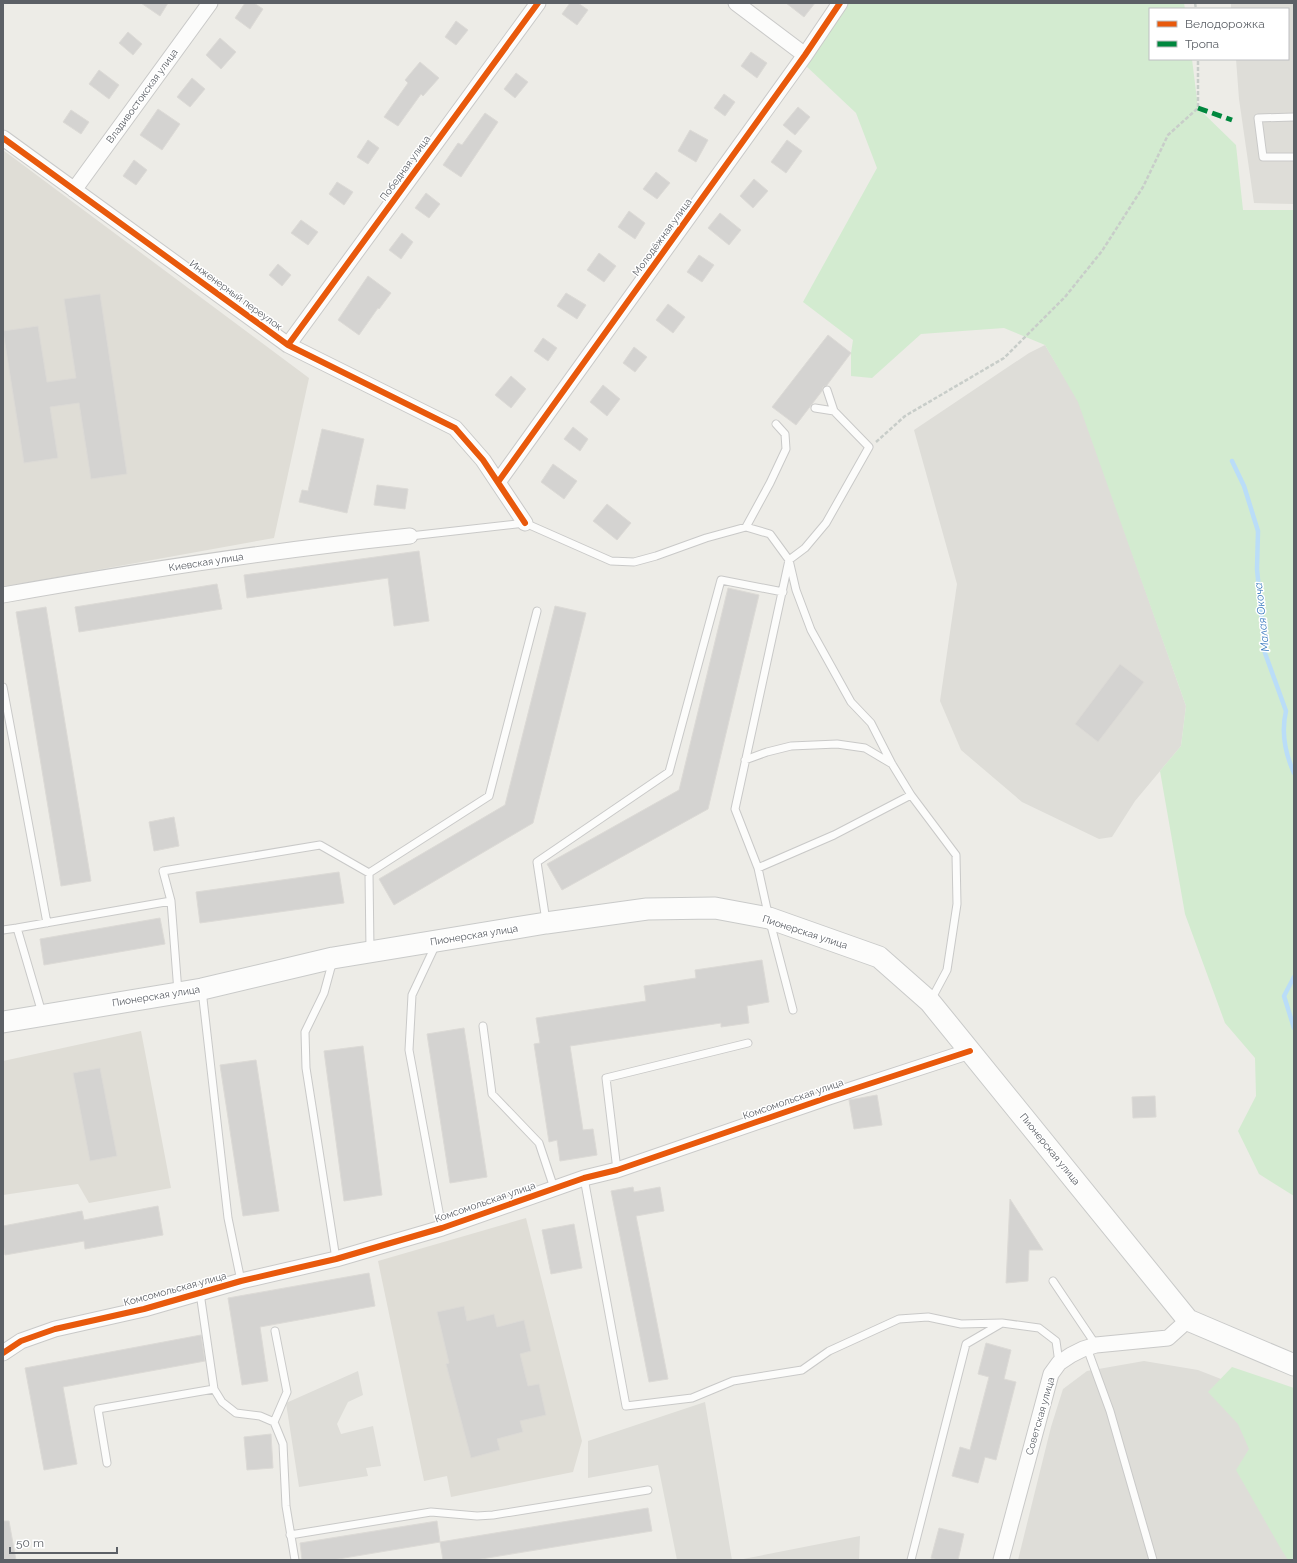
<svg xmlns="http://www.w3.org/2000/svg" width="1297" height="1563" viewBox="0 0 1297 1563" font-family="Raleway,sans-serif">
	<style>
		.industrial { fill: #deddd8 }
		.education { fill: #dfddd6 }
		.green { fill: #d3ebd0 }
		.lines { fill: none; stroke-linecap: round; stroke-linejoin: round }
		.stream { stroke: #baddf8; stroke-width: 4.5 }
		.building { fill: #d4d3d1; stroke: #dcdad6 }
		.service-casing { stroke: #c9c9c8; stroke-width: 9 }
		.minor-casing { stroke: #c9c9c8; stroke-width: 17 }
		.secondary-casing { stroke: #c9cac9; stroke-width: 23 }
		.path { stroke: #c8cdc9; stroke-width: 2.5; stroke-dasharray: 4 2; stroke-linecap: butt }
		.service { stroke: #fcfcfb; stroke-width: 7 }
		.minor { stroke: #fcfcfb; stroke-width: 15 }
		.secondary { stroke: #fcfcfb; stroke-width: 21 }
		.quiet { stroke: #00873e; stroke-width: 5; stroke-dasharray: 10 5; stroke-linecap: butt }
		.cycleway-casing { stroke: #fff; stroke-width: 8 }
		.cycleway { stroke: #e8590c; stroke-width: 6 }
		.labels { text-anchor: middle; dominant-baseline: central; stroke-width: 3; stroke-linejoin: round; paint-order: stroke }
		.street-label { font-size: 10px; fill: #5c6066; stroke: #fff }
		.water-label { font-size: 11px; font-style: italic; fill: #3677bd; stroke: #fff }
	</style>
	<rect width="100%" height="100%" fill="#edece7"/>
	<path class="industrial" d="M1231,3h63v201l-40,-1 -15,-104 -3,-40h52v-50h-57z
		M1045,345l34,57 107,304 -5,40 -46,55 -23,36 -13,2 -77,-37 -61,-52 -21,-49 17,-117 -43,-154 115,-77z
		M1144,1361l54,9 41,16 55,174h-276l33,-133 12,-38 24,-18z
		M358,1371l5,24 -15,7 -11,22 4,10 32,-8 8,40 -15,2 2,8 -69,11 -13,-84z
		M705,1402l27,158h-55l-19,-95 -70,13v-37z
		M860,1536l-1,24h-121z"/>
	<path class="education" d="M3,150l306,228 -35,160 -271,49z
		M141,1031l30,157 -82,15 -11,-19 -75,11v-134z
		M526,1218l56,223 -9,31 -122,25 -4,-21 -23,5 -46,-220z"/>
	<path class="green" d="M847,3h337l1,6h-35v50h42l6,49 38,37 7,65h51v986l-35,-22 -21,-43 18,-35 -1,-38 -30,-35 -40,-109 -25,-143 21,-25 5,-40 -108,-304 -33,-57 -41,-17 -83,6 -49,44 -21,-2v-23l2,-13 -50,-38 74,-134 -21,-55 -51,-48z
		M1232,1367l62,21v172h-6l-7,-11 -45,-79 13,-21 -11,-25 -30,-32z"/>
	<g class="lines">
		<path class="stream" d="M1232,461l12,25 14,45 -1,38 8,84 21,58c-5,21 -1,42 8,62
			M1294,977l-10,19 10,32"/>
	</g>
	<path class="building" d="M141,3h27l-8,13z
		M245,3h9l9,6 -13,20 -15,-11z
		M570,3h8l10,7 -11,15 -15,-11z
		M786,3h29l-11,14z
		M456,21l12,9 -12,15 -11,-8z
		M128,32l14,12 -9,11 -14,-12z
		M220,38l16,14 -15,17 -15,-14z
		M751,52l16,11 -10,15 -16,-12z
		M420,62l19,16 -16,18 -2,-2 -23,32 -14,-9 24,-34 -3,-3z
		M99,70l20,15 -10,14 -20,-15z
		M516,73l12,9 -13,16 -11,-9z
		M192,78l13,11 -15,18 -13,-10z
		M724,94l11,8 -10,14 -11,-8z
		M798,107l12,10 -15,18 -12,-10z
		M158,109l22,15 -18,26 -22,-15z
		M71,110l18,12 -8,12 -18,-12z
		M485,113l13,9 -37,55 -18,-12 15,-22 4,2z
		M690,130l18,10 -12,22 -18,-11z
		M368,140l11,8 -11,16 -11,-7z
		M787,140l15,11 -16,22 -15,-11z
		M134,160l13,10 -11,15 -13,-9z
		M656,172l14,11 -13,16 -14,-10z
		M754,179l14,12 -15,17 -13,-12z
		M337,182l16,10 -9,13 -15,-11z
		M426,193l14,11 -11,14 -14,-10z
		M629,211l16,12 -10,16 -17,-12z
		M720,213l21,17 -12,15 -21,-17z
		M301,220l17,12 -10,13 -17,-12z
		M402,233l11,9 -12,17 -12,-9z
		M599,253l17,13 -12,16 -17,-12z
		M699,255l15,10 -12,17 -15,-10z
		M278,264l13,11 -9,11 -13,-11z
		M368,276l23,17 -12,16 -1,-1 -19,27 -21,-15z
		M566,293l20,12 -9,14 -20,-13z
		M100,294l27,180 -36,5 -12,-76 -29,4 8,51 -34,5 -21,-132 35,-5 9,56 29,-4 -12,-79z
		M668,304l17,13 -12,16 -17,-13z
		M828,335l23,18 -24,32 -4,2 -1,4 -26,34 -24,-18z
		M543,338l14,10 -9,13 -14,-10z
		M634,347l13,10 -12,15 -12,-9z
		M511,376l15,13 -15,19 -16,-13z
		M603,385l17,14 -13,17 -17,-14z
		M573,427l15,12 -8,12 -16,-12z
		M322,429l42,10 -17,74 -48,-11 3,-12 6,1z
		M553,464l24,17 -13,18 -23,-17z
		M377,485l31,4 -3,20 -31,-4z
		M607,504l24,19 -14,17 -24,-19z
		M419,551l10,70 -35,5 -6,-48 -141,20 -3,-23z
		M217,584l5,25 -143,23 -4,-25z
		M728,588l31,7 -51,214 -146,81 -15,-26 132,-74z
		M555,606l31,7 -53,210 -139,82 -15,-26 126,-74z
		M46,607l45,274 -30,5 -45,-274z
		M1120,664l24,18 -46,60 -23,-18z
		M174,817l5,29 -25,5 -5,-29z
		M339,872l5,31 -144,20 -4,-31z
		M160,918l5,26 -121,21 -4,-26z
		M762,960l7,42 -22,4 2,17 -28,4v-4l-151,23 13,84 10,-1 4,26 -37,6 -3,-21 -8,2 -15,-98 6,-1 -4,-25 110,-17 -2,-15 52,-8 -1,-8z
		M464,1028l23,149 -37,6 -23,-149z
		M363,1046l19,149 -38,6 -20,-150z
		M256,1060l23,151 -36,5 -23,-151z
		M100,1068l17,88 -27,5 -17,-88z
		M877,1095l5,30 -28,4 -5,-29z
		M1155,1096l1,21 -23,1 -1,-21z
		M633,1187l1,5 26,-5 4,24 -28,5 32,163 -19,3 -38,-191z
		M1010,1199l33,51h-14l-1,31 -22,2z
		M158,1206l5,29 -78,14 -1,-8 -79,14 -2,-12v-17l79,-15 2,9z
		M574,1224l8,44 -31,6 -9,-44z
		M369,1273l6,33 -115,21 8,54 -26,4 -14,-87z
		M464,1306l3,15 27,-7 3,13 27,-7 7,31 -11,3 8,32 11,-2 7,31 -26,6 3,11 -26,7 3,11 -29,8 -25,-94 3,-1 -12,-51z
		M201,1335l4,26 -142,26 14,77 -33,6 -19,-102z
		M986,1343l25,7 -7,29 12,3 -20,78 -11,-3 -7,26 -26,-7 8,-29 10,3 19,-73 -11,-3z
		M271,1434l2,34 -26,2 -3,-33z
		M648,1508l4,23 -177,29h-32l-3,-18z
		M3,1521h6l7,39h-13z
		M437,1521l3,21 -108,18h-30l-2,-17z
		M939,1528l25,6 -6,26h-20l-7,-2z"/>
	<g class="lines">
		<defs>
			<path id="service" d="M1294,117l-36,1 5,39h31
				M827,390l7,21
				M815,408l19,3 35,36 -43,76 -21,25 -16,12 7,30 15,40 40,72 20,21 21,41 19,31 45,60 1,49 -10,66 -16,30
				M746,527l24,-44 16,-34 -1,-15 -9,-10
				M410,536l115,-13 86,38 23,1 22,-6 50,-18 40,-11 24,7 19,26 -54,249 23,59 11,50 24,92
				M3,687l44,236
				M745,760l22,-8 24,-6 46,-2 28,4 27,16
				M758,868l76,-33 77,-40
				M546,921l-9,-59 132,-90 52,-192 62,12
				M3,930l14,-2
				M436,944l-24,51 -3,55 33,178
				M370,950l-1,-77 120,-77 48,-185
				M333,960l-9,33 -19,39 1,36 30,191
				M202,990l26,228 13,63
				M178,992l-7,-91 -8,-30 157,-26 49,28
				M42,1013l-25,-85 154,-27
				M483,1026l9,68 47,49 15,45
				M617,1170l-11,-92 142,-35
				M584,1178l42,228 66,-8 41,-17 69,-11 27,-19 70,-32 29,-2 33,7 41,-1
				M1053,1281l43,64
				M200,1293l14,96 8,13 14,11 24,3 14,6 9,22 3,62 9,54
				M1087,1348l23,63 43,149
				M274,1422l13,-30 -12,-61
				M107,1463l-9,-54 116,-20
				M290,1535l141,-23 46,4 16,-1 155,-25
				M911,1560l55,-216 36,-21 37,5 17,13 3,22"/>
			<path id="minor" d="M736,3l69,52
				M3,138l285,207 167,83 28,32 42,63
				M74,190l136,-187
				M288,345l250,-342
				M498,482l307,-427 35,-52
				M3,595c135,-24 271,-45 407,-59
				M3,1353l18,-12 34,-12 89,-20 97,-28 95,-22 106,-31 142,-50 33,-8 212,-73 141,-46
				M1001,1560l50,-186 8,-11 12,-8 12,-6 13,-4 72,-7 20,-18"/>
			<path id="secondary" d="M3,1022l199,-33 131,-31 213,-35 101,-14 68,-1 54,10 110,39 51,45 258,318 106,45"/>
		</defs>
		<use href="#service" class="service-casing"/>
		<use href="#minor" class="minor-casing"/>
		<use href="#secondary" class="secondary-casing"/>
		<path class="path" d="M1195,3l1,6
			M876,442l29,-26 99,-58 61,-61 37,-46 41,-64 25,-52 30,-27v-49"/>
		<use href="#service" class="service"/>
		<use href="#minor" class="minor"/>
		<use href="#secondary" class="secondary"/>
		<path class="quiet" d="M1198,108l34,12"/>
		<defs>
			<path id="cycleway" d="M3,138l285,207 167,83 28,32 42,63
				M288,345l250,-342
				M498,482l307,-427 35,-52
				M3,1353l18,-12 34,-12 89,-20 97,-28 95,-22 106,-31 142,-50 33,-8 212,-73 141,-46"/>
		</defs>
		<use href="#cycleway" class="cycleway-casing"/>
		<use href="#cycleway" class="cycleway"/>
	</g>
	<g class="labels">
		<g class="street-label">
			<text transform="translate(142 96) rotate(-54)">Владивостокская улица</text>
			<text transform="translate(405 168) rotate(-54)">Победная улица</text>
			<text transform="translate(662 237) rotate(-54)">Молодёжная улица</text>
			<text transform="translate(236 295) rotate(36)">Инженерный переулок</text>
			<text transform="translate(206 562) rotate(-9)">Киевская улица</text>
			<text transform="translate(805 932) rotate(18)">Пионерская улица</text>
			<text transform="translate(474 935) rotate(-9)">Пионерская улица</text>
			<text transform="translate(156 996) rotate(-9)">Пионерская улица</text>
			<text transform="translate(793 1099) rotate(-19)">Комсомольская улица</text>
			<text transform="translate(1050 1149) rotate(51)">Пионерская улица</text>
			<text transform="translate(485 1202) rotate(-19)">Комсомольская улица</text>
			<text transform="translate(175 1289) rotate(-15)">Комсомольская улица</text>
			<text transform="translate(1040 1416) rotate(-74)">Советская улица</text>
		</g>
		<g class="water-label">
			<text transform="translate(1262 617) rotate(-96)">Малая Окоча</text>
		</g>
	</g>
	<rect width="1297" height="1563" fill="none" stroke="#5c6066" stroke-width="8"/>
	<rect x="1149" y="8" width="140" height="52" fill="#ffffff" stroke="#bebfc2"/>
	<rect x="1157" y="21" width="20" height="6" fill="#e8590c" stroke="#bebfc2"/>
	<text x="1185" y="28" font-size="12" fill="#5c6066">Велодорожка</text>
	<rect x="1157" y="41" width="20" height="6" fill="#00873e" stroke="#bebfc2"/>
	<text x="1185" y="48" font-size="12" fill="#5c6066">Тропа</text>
	<path d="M10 1547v6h107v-6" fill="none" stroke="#5c6066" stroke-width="2"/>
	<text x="16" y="1547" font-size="12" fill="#5c6066" stroke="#ffffff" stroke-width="3" paint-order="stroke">50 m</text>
</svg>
